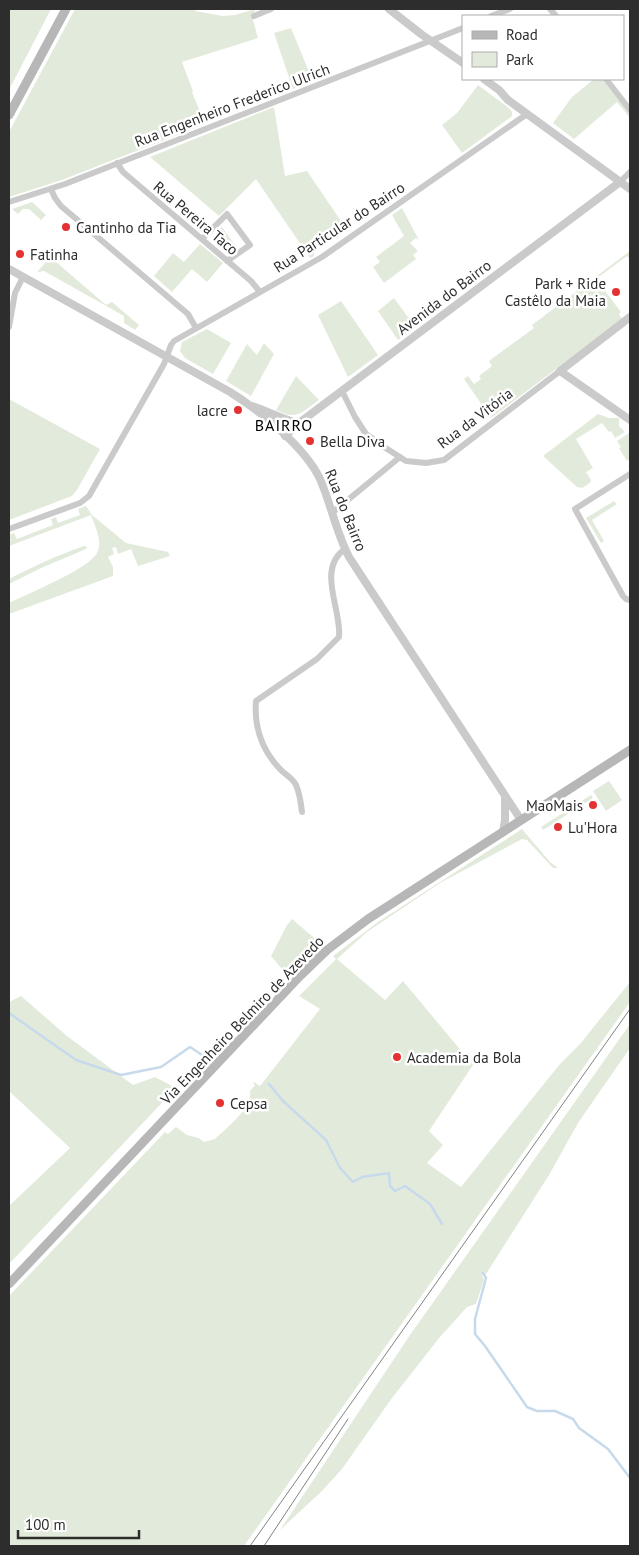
<svg xmlns="http://www.w3.org/2000/svg" width="639" height="1555" viewBox="0 0 639 1555" font-family="'PT Sans',sans-serif">
	<style>
		.green { fill: #e2ebdb }
		.lines { fill: none; stroke-linecap: round; stroke-linejoin: round }
		.stream { stroke: #c7daeb; stroke-width: 2.5 }
		.minor { stroke: #cacaca; stroke-width: 6 }
		.tertiary { stroke: #cacaca; stroke-width: 8 }
		.secondary { stroke: #b7b7b7; stroke-width: 9 }
		.tram { stroke: #828282; stroke-width: 1 }
		.poi-dot { fill: #e33231; stroke: #fff; stroke-width: 2 }
		.labels { text-anchor: middle; dominant-baseline: central; stroke-width: 5; stroke-linejoin: round; paint-order: stroke }
		.street-label { font-size: 15px; fill: #2d2d2d; stroke: #fff }
		.poi-label { font-size: 15px; fill: #2d2d2d; stroke: #fff; text-anchor: start }
		.neighbourhood-label { font-size: 16px; letter-spacing: 1px; fill: #000; stroke: #fff }
	</style>
	<rect width="100%" height="100%" fill="#fff"/>
	<path class="green" d="M9,9h42l-42,81z
		M75,9h120v2l28,5 12,-1 20,-6 -2,11 5,18 -76,24 11,29 -1,1 13,32 -143,56 -53,17v-65z
		M291,28l22,53 -20,8 -19,-56z
		M594,79h8l28,35v4l-13,-16 -43,37 -21,-16 19,-26z
		M478,85l31,23 3,4v4l-50,37 -20,-28 15,-12z
		M274,107l11,69 22,-5 38,56 -31,22v7l-4,2 -54,-79 -37,37 -69,-59z
		M32,202l14,13 -5,5 -12,-11h-6l-5,5 -6,-5z
		M402,208l17,32 -3,-2 -6,5 8,8 -5,4 3,4 -32,24 -11,-16 7,-5 -4,-5 28,-21 -12,-21z
		M222,227l15,21 -7,5h-3l-15,-13 1,-4z
		M200,244l23,19 -16,19 -15,-13 -20,23 -18,-16 19,-23 11,9z
		M630,251v8l-3,-3 -31,23 25,33 -2,2 3,5 -131,99 -27,-39 4,-3 6,8 7,-5 -2,-3 13,-10 -3,-5 45,-33 -2,-3z
		M54,253l4,4 -3,4 51,44 6,-3 27,23 -4,5 -11,-7v-7l-80,-45 -7,1z
		M394,298l21,29 -17,13 -20,-29z
		M341,301l37,54 -30,22 -30,-62z
		M207,329l24,14 -18,31 -28,-16 -5,-7 2,-9z
		M264,343l10,11 -23,42 -25,-15 21,-37 10,11z
		M296,376l23,24c-17,12 -22,21 -43,10z
		M9,399l91,50 -23,41 -5,6 -63,24z
		M598,414l11,4h10v8l6,6 -10,6 -4,-7 -2,1 -7,-9 -26,16 17,29 -7,4 5,8 -1,3 -8,5 -5,-1 -34,-31z
		M629,433l1,26 -3,2 -8,-13 2,-1 -4,-6z
		M614,501l3,3 -25,16 12,21 -3,2 -15,-25z
		M86,506l6,9 34,28 42,9 2,4 -32,10 -7,-17 -13,5 -2,-7 -4,1 2,6 -6,3 5,10v9l-104,38v-11c18,-9 80,-34 88,-50 6,-11 -2,-27 -6,-38l-82,31v-4l2,-1 -2,-6 5,-2 3,6 36,-14 -2,-6 5,-2 2,6 22,-8 -2,-6z
		M84,546l3,1 -1,2 -45,19 -32,16v-5c25,-13 49,-24 75,-33z
		M609,781l13,19 -16,11 -13,-20z
		M591,795l2,3 -50,32 -2,-3z
		M522,829l28,33 8,6h-5l-26,-28 -5,-1 -82,44 -73,49 -30,27 48,41 18,-19 70,84 -44,66 14,14 -16,18 34,24 99,-123 20,-20 50,-62v20l-386,544h-235v-250l156,-164 3,2 8,-7 11,8 12,3 5,4 11,-3c11,-11 38,-31 35,-48l5,-6 -2,-2 1,-1 6,4 60,-77 -21,-13 37,-37 -3,-3 45,-34z
		M292,919l27,23 -31,34 -17,-20 16,-31z
		M21,996l46,40 66,49 22,-8 21,11 -167,176v-58l61,-58 -61,-57v-89z
		M630,1024v24l-52,75 -29,52 -63,99 -2,-1 -2,2 2,5 -8,24 -9,3 -27,30 -48,61 -50,71 -20,22 -42,39 130,-195z"/>
	<g class="lines">
		<path class="stream" d="M9,1013l67,47 45,15 40,-8 29,-20 15,10
			M269,1084l14,17 43,39 14,28 13,14 9,-5 27,-4 1,13 5,5 10,-5 25,18 12,20
			M483,1273l3,5 -11,41v15l10,12 42,61 10,4h18l18,8 6,9 29,21 22,29"/>
		<path class="minor" d="M550,9l6,7
			M254,16l17,-7
			M491,16l19,-7
			M606,79l24,31
			M117,163l6,9 128,109 9,11
			M620,182l10,-10
			M51,189l4,9 6,8 127,108 8,14
			M9,202l56,-18 398,-156
			M202,239l25,-25 23,31 -23,16
			M9,327l6,-34 8,-16
			M342,391l13,26 11,17 15,11 25,16 20,2 18,-3 116,-89
			M630,474l-55,35 48,87 3,3 4,1
			M332,513l68,-56
			M9,529l71,-26 9,-7 75,-132 7,-19 3,-4 148,-84 205,-143
			M302,812c-1,-9 -2,-18 -6,-27 -3,-6 -8,-9 -13,-13 -21,-20 -29,-44 -27,-71l61,-42 22,-22c3,-27 -23,-68 6,-88"/>
		<path class="tertiary" d="M389,9l32,25 42,29
			M484,79l15,11 9,10 122,89
			M9,269l221,123c29,18 75,55 90,87 11,25 16,53 29,78l172,263
			M630,317l-70,54 70,49
			M252,406c16,5 30,14 47,17
			M285,436l14,-13 321,-241
			M503,832l2,-12v-23"/>
		<path class="secondary" d="M9,115l57,-106
			M9,1284l291,-308 27,-26 41,-31 262,-169"/>
		<path class="tram" d="M250,1546l380,-537
			M264,1546l84,-127"/>
	</g>
	<g class="poi-dot">
		<circle cx="66" cy="227" r="5"/>
		<circle cx="20" cy="254" r="5"/>
		<circle cx="616" cy="292" r="5"/>
		<circle cx="238" cy="410" r="5"/>
		<circle cx="310" cy="441" r="5"/>
		<circle cx="593" cy="805" r="5"/>
		<circle cx="558" cy="827" r="5"/>
		<circle cx="397" cy="1057" r="5"/>
		<circle cx="220" cy="1103" r="5"/>
	</g>
	<g class="labels">
		<g class="street-label">
			<text transform="translate(232 105) rotate(-21)">Rua Engenheiro Frederico Ulrich</text>
			<text transform="translate(196 218) rotate(40)">Rua Pereira Taco</text>
			<text transform="translate(339 227) rotate(-33)">Rua Particular do Bairro</text>
			<text transform="translate(444 297) rotate(-37)">Avenida do Bairro</text>
			<text transform="translate(475 418) rotate(-37)">Rua da Vitória</text>
			<text transform="translate(346 510) rotate(68)">Rua do Bairro</text>
			<text transform="translate(242 1020) rotate(-46)">Via Engenheiro Belmiro de Azevedo</text>
		</g>
		<g class="poi-label">
			<text x="76" y="227">Cantinho da Tia</text>
			<text x="30" y="254">Fatinha</text>
			<text x="606" y="283" text-anchor="end">Park + Ride<tspan x="606" dy="17">Castêlo da Maia</tspan></text>
			<text x="228" y="410" text-anchor="end">lacre</text>
			<text x="320" y="441">Bella Diva</text>
			<text x="583" y="805" text-anchor="end">MaoMais</text>
			<text x="568" y="827">Lu'Hora</text>
			<text x="407" y="1057">Academia da Bola</text>
			<text x="230" y="1103">Cepsa</text>
		</g>
		<g class="neighbourhood-label">
			<text x="284" y="425">BAIRRO</text>
		</g>
	</g>
	<rect width="639" height="1555" fill="none" stroke="#2d2d2d" stroke-width="20"/>
	<rect x="462" y="15" width="162" height="65" fill="#ffffff" stroke="#ababab"/>
	<rect x="472" y="31" width="25" height="8" fill="#b7b7b7" stroke="#ababab"/>
	<text x="506" y="40" font-size="15" fill="#2d2d2d">Road</text>
	<rect x="472" y="52" width="25" height="15" fill="#e2ebdb" stroke="#ababab"/>
	<text x="506" y="65" font-size="15" fill="#2d2d2d">Park</text>
	<path d="M18 1530v8h121v-8" fill="none" stroke="#2d2d2d" stroke-width="2.5"/>
	<text x="25" y="1530" font-size="15" fill="#2d2d2d" stroke="#ffffff" stroke-width="4" paint-order="stroke">100 m</text>
</svg>
